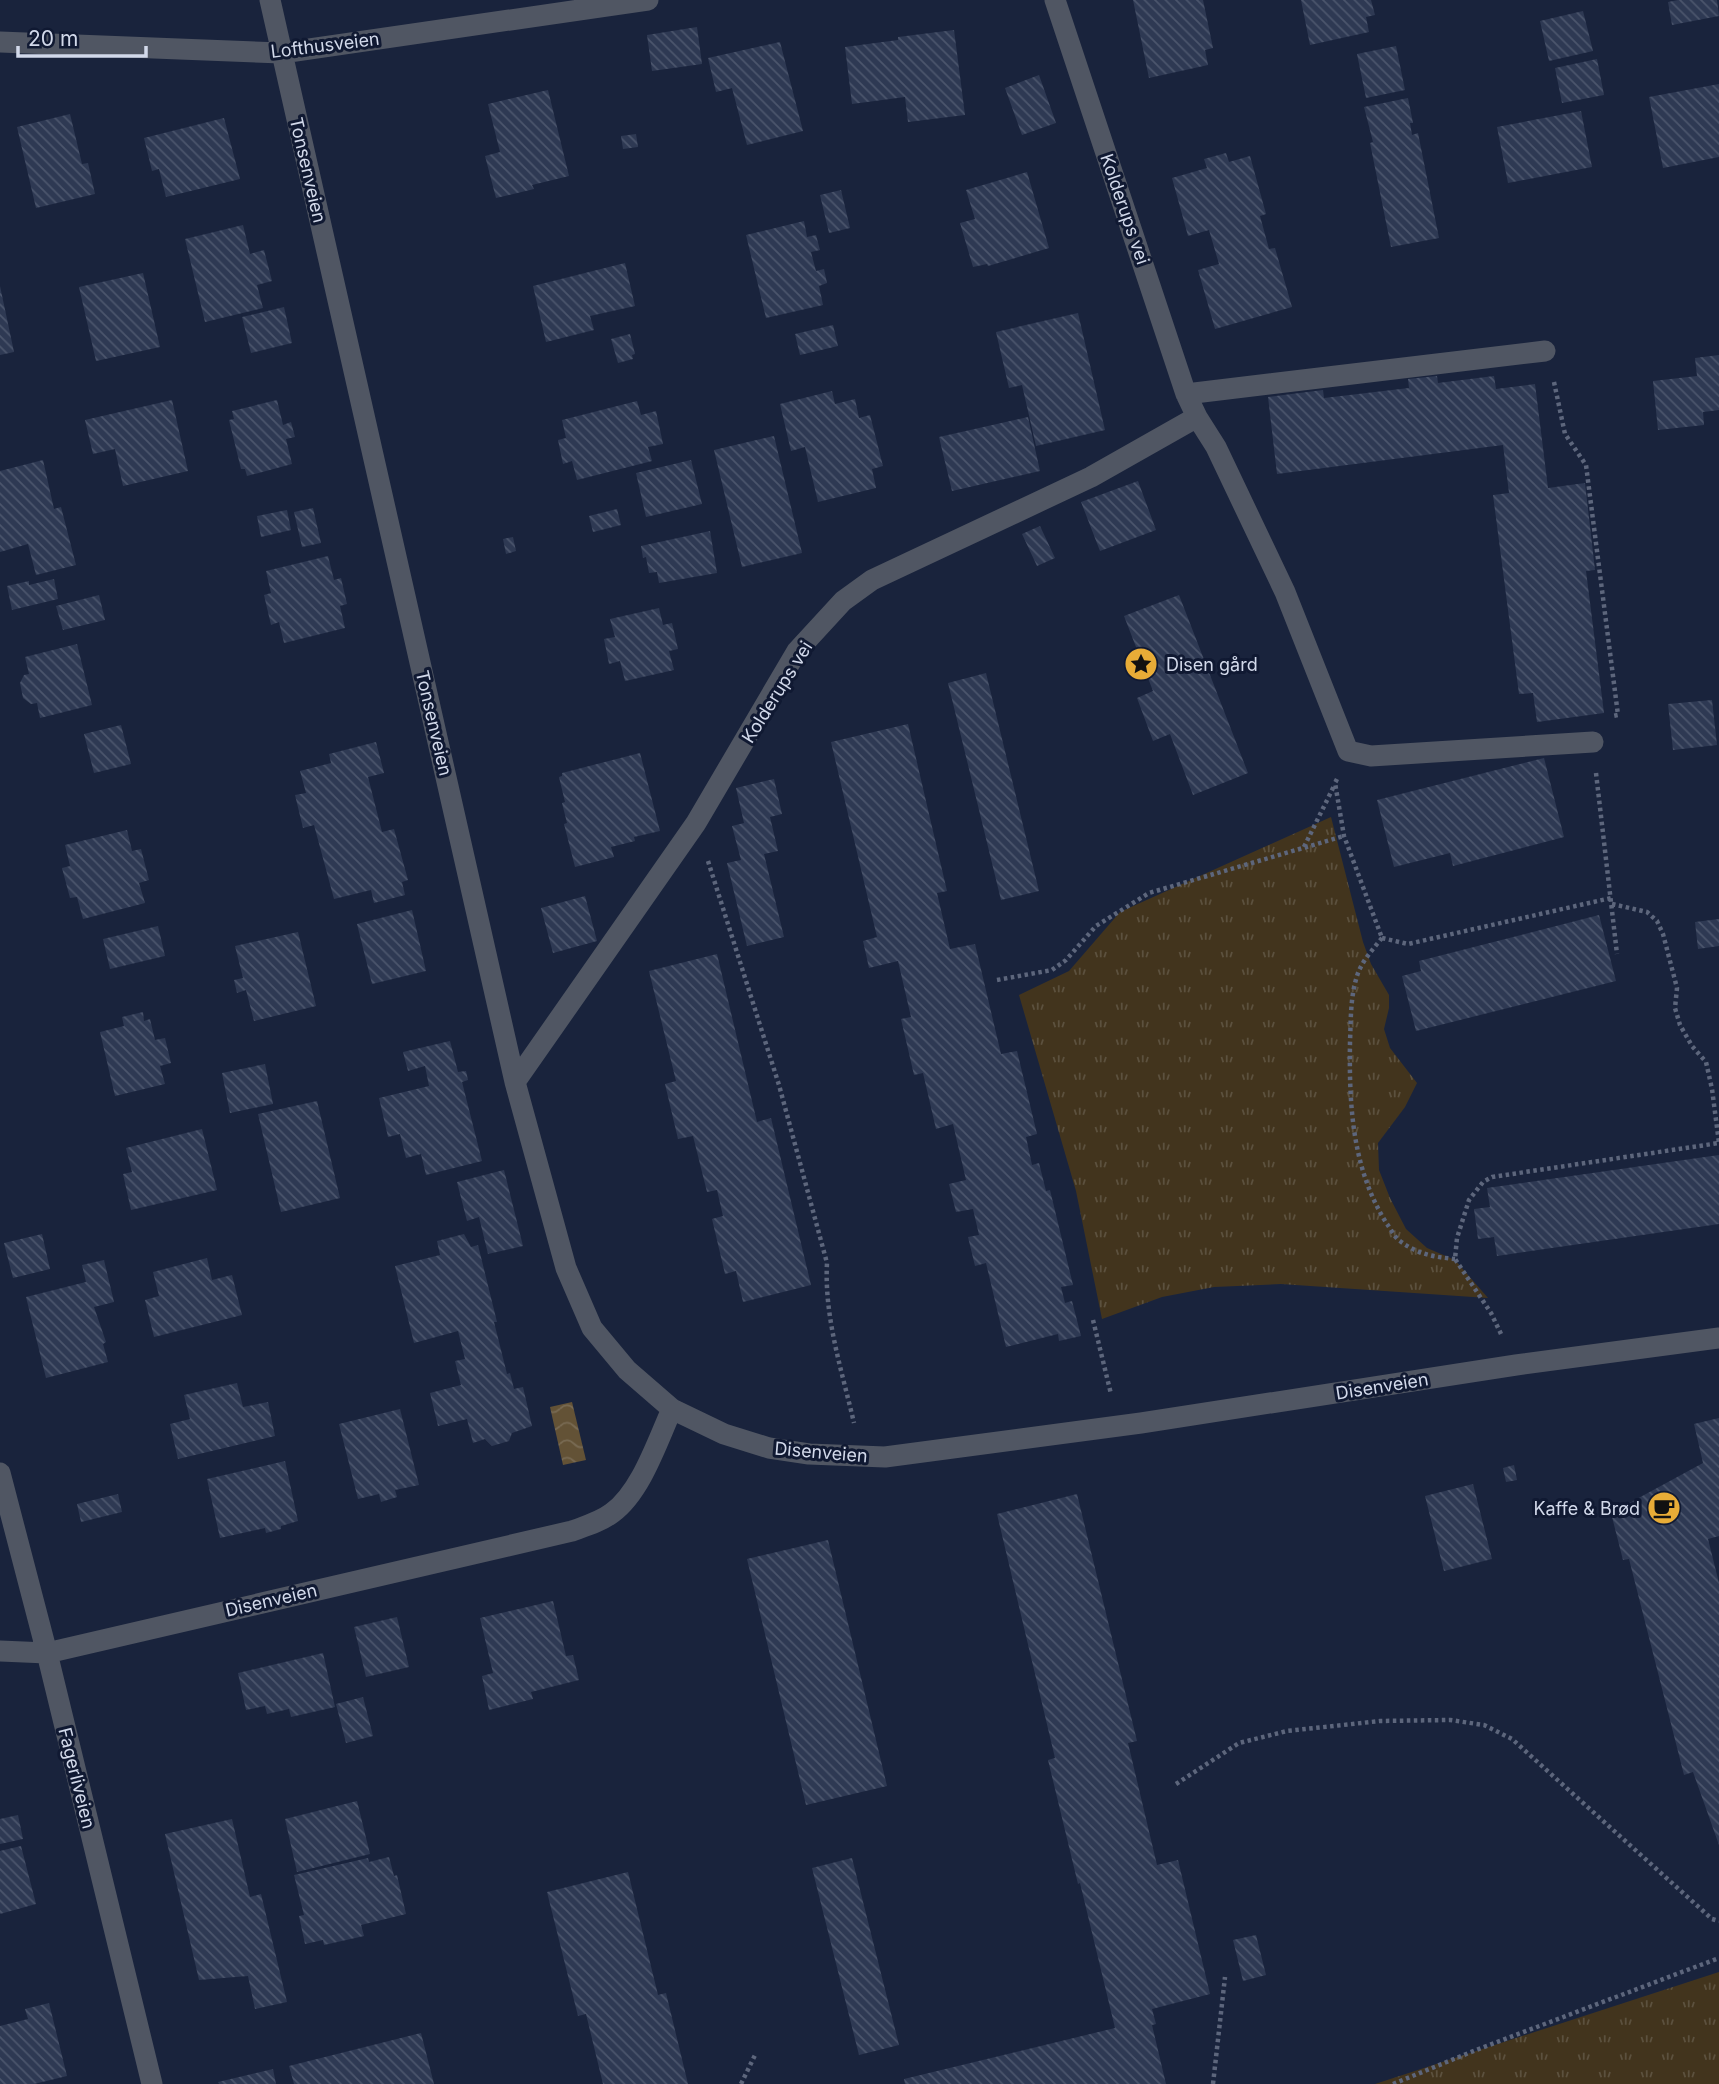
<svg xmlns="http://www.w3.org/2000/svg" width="1719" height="2084" viewBox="0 0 1719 2084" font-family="Inter,sans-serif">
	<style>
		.park { fill: url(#park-tufts) }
		.water { fill: url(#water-waves) }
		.building { fill: url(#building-back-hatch) }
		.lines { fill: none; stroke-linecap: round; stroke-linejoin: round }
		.path { stroke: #5d667c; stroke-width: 4.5; stroke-dasharray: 3.5 3.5; stroke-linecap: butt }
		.minor { stroke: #505663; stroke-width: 21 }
		.labels { text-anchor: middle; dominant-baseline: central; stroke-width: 6; stroke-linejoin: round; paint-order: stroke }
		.street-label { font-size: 18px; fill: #d2d9ea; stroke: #101932 }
		.poi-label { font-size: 18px; fill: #d2d9ea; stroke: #101932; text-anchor: start }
	</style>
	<defs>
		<pattern id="park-tufts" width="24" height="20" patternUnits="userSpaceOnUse" patternTransform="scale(1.75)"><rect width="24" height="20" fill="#42341d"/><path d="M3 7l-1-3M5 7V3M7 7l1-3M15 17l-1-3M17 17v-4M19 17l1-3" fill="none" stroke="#5c513e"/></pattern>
		<pattern id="water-waves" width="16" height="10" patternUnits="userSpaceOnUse" patternTransform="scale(1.75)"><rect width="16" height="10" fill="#635236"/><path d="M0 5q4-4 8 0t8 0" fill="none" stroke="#786a53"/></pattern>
		<pattern id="building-back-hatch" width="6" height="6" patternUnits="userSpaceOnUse" patternTransform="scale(1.75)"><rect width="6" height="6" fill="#2e3953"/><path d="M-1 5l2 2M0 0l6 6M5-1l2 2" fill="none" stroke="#4b556c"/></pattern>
	</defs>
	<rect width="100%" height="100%" fill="#19233c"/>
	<path class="park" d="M1331,817l32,125 8,22 18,31v13l-5,21 6,19 27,35 -12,24 -27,36 1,27 11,28 16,31 21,19 28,12 33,38 -207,-14 -67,3 -52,10 -60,22 -26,-128 -57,-196 50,-24 51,-59z
		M1719,1972v112h-344z"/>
	<path class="water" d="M572,1402l14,58 -23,5 -13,-58z"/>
	<path class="building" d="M1133,0h70l10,48 -8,2 3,15 -59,13z
		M1301,0h70l4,15 -9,2 3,15 -59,13z
		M1678,0h39l2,16 -47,9 -4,-23z
		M1583,11l10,40 -44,10 -9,-40z
		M697,27l5,37 -50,7 -5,-36z
		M954,30l11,85 -57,7 -3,-25 -53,7 -7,-57 53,-7v-3z
		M780,42l23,89 -56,14 -15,-57 -16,4 -8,-34z
		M1396,46l9,44 -39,8 -9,-44z
		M1597,59l7,36 -42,8 -7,-35z
		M1039,75l17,48 -34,12 -17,-47z
		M1719,84v73l-56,11 -14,-71z
		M548,90l21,86 -37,9 2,4 -38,9 -11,-42 15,-4 -12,-48z
		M1408,98l5,25h-3l2,12 6,-2 21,105 -48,9 -21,-104 3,-1 -9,-35z
		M1581,111l11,56 -84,16 -11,-56z
		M70,114l12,50 6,-1 7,31 -59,14 -19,-81z
		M224,118l16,61 -74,18 -7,-28 -7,2 -8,-33z
		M636,134l2,13 -15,2 -2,-13z
		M1226,153l3,9 21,-6 16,58 -6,2 9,33 6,-1 17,59 -77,22 -17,-59 21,-6 -10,-34 -21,6 -16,-58 35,-10 -3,-9z
		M1027,172l22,76 -61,18 -1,-2 -14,3 -13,-44 15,-4 -9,-29z
		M841,190l9,38 -21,5 -9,-38z
		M804,221l3,16 9,-2 4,15 -9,2 5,19 8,-2 3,14 -8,3 4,19 -57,13 -20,-83z
		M243,225l7,29 14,-4 8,31 -15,4 6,23 -58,14 -20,-83z
		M625,263l10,43 -45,10 4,14 -48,12 -13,-56z
		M143,273l17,74 -64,14 -17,-74z
		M0,286l14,66 -14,3z
		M284,307l8,36 -41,10 -9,-36z
		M1078,313l27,117 -69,16 -14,-61 -13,3 -13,-56z
		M833,325l5,21 -38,9 -5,-21z
		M630,334l5,20 -3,1 1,4 -15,4 -7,-24z
		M1719,355v55l-16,2 1,13 -46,5 -5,-49 44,-5 -2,-18z
		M1437,376l1,7 56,-7 2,13 39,-5 13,104 37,-5 10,87 -9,1 18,142 -67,9 -4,-29 -14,1 -26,-199 16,-2 -6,-48 -226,29 -9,-77 55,-7 1,8 85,-10 -1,-9z
		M832,391l3,13 20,-5 4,19 11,-3 13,51 -11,3 4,19 -58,14 -13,-55 -14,4 -11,-47z
		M172,400l16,71 -65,15 -8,-37 -22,5 -8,-34z
		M277,400l6,25 8,-3 4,15 -9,2 6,25 -45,12 -2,-7h-4l-12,-49 5,-1 -2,-8z
		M637,401l4,14 15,-4 7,33 -15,3 4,14 -75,19 -5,-19 -9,3 -5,-24 8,-2 -4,-18z
		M1028,417l12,54 -88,20 -13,-54z
		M774,436l28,117 -60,14 -28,-117z
		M43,460l11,49 7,-2 15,58 -40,10 -8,-31 -28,8v-81z
		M691,460l11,44 -56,13 -10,-44z
		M1138,481l18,49 -56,21 -19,-49z
		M313,508l8,35 -19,4 -8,-35z
		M617,509l4,16 -28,7 -4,-16z
		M287,510l4,20 -30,7 -4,-21z
		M1040,526l15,32 -18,8 -15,-32z
		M710,531l7,42 -58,10 -2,-11 -8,1 -3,-16 -3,1 -2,-12z
		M513,537l3,14 -10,3 -3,-15z
		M328,556l6,24 7,-2 6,26 -7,2 5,22 -61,15 -5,-21 -8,3 -7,-30 7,-2 -5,-22z
		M54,579l4,20 -46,11 -5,-24 22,-5v4z
		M99,595l6,25 -42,10 -7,-24z
		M1179,595l69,178 -55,22 -23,-61 -17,7 -16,-43 16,-7 -29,-75z
		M659,608l4,17 9,-2 6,26 -9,2 5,19 -49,11 -5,-20 -11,3 -5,-25 11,-2 -5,-18z
		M77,644l15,61 -52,13 -3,-15 -6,1 -8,-6 -3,-15 4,-8 5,-1 -4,-17z
		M986,673l53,218 -38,9 -53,-217z
		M1712,700l5,45 -44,5 -5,-46z
		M908,724l39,167 -10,2 13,56 25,-5 26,110 16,-3 20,83 -11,3 6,28 7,-2 7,28 4,-1 23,95 -12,2 4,16 7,-2 9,35 -22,5 -1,-7 -52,13 -20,-84 -11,3 -7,-29 11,-2 -6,-26 -17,3 -7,-28 17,-4 -13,-56 -17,5 -13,-56 -9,2 -13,-56 10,-2 -13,-56 -29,7 -6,-27 14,-4 -46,-195z
		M121,725l10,39 -37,9 -10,-39z
		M376,742l8,31 -16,4 14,55 12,-3 14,51 -6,2 3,13 -31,8 -3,-13 -37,9 -20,-74 -11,3 -8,-33 11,-2 -6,-22 31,-8 -2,-9z
		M640,753l20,78 -26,6 1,4 -24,6 3,10 -39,10 -11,-43 3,-1 -5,-20 3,-1 -6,-25 3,-1v-3z
		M1544,758l20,79 -111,29 -3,-13 -56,14 -17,-67z
		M774,779l8,35 -12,3 8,34 -14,3 20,83 -37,9 -20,-83 14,-3 -9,-34 12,-3 -8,-35z
		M127,830l5,21 9,-2 8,31 -10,3 6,20 -62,16 -6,-22 -7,1 -8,-30 8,-2 -5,-21z
		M585,896l12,45 -44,12 -12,-45z
		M412,910l14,61 -54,13 -15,-60z
		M1599,915l17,66 -200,50 -14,-55 19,-5 -2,-10z
		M1719,919v27l-21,3 -3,-27z
		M158,926l7,30 -55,13 -7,-30z
		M298,932l18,74 -62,15 -8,-31 -9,3 -3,-13 9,-2 -8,-32z
		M717,954l40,168 14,-4 40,167 -68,17 -7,-31 -11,3 -13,-55 11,-3 -6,-26 -10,2 -14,-56 -15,3 -13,-55 11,-3 -27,-110z
		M143,1012l1,9 6,-2 5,21 10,-2 6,25 -11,3 5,18 -50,12 -15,-64 24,-6 -2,-9z
		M450,1041l8,31 8,-1 2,9 -6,2 20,79 -56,14 -5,-21 -15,4 -6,-24 -12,3 -9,-39 50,-12 -4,-20 -17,5 -5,-19z
		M265,1064l8,40 -43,9 -8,-40z
		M317,1101l23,97 -59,14 -23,-98z
		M202,1129l15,61 -86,20 -8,-36 9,-2 -6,-24z
		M1719,1155v69l-222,32 -3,-19 -16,2 -4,-30 16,-2 -3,-19z
		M504,1170l19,76 -35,8 -9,-37 -12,4 -10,-39z
		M42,1234l8,35 -37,9 -9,-35z
		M464,1234l7,13 7,-2 19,77h-3l13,52 3,-1 4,16 9,-2 9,39 -20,7 -3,8 -17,5 -7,-7 -12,4 -6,-24 -29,7 -8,-33 31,-8 -6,-24 10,-2 -7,-28 -44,12 -19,-77 45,-11 -3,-14z
		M207,1258l5,22 20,-5 10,40 -88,22 -9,-37 14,-4 -6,-24z
		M104,1260l10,42 -20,5 12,35 -3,2 5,18 -62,16 -20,-81 60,-15 -4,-17z
		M237,1383l6,24 25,-5 7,34 -97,23 -8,-35 20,-5 -6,-24z
		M400,1409l19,76 -24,5 2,7 -16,5 -2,-8 -21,5 -19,-75z
		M1719,1418v118l-11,3 11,44v262l-26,-73 -9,3 -55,-216 -6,1 -12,-47 92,-50 -9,-39z
		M285,1461l13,60 -17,5v3l-15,4 -1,-5 -45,10 -13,-59z
		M1514,1465l3,15 -11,2 -3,-14z
		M1473,1484l19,75 -48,12 -19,-75z
		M118,1494l4,18 -41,10 -4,-18z
		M1077,1494l60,247 -9,2 29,122 21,-5 32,134 -58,15 4,15 -4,1 14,59h-261l-1,-5 211,-51 -35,-145 -2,1 -30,-124 7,-2 -58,-244z
		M828,1540l59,246 -81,19 -59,-246z
		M553,1601l13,55 7,-1 6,25 -48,12 2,7 -44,11 -7,-34 11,-3 -13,-55z
		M397,1617l12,50 -43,10 -12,-50z
		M323,1653l12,54 -44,10 -2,-8 -22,5 -2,-8 -19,4 -8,-37z
		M363,1697l10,39 -27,7 -10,-39z
		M357,1801l13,53 -73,18 -12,-53z
		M18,1815l5,24 -23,5v-25z
		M232,1819l18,78 11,-3 26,108 -32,7 -7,-33 -49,4 -34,-146z
		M21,1846l15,58 -36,10v-63z
		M389,1857l5,19 3,-1 9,39 -45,11 3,11 -40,9 -1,-5 -18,4 -6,-28 5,-1 -10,-40 74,-17 1,4z
		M852,1858l47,187 -40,10 -47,-187z
		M628,1872l30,123 8,-2 22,91h-85l-17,-70 -8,2 -31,-124z
		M1256,1935l10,40 -23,6 -10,-41z
		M49,2003l18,73 -33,8h-34v-58l28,-7 -3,-10z
		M421,2033l13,51h-140l-5,-18z
		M273,2069l3,15h-57l-1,-2z"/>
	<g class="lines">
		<path class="path" d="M1554,382l11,52 21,31 32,250 -5,1
			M1596,773l21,181
			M1337,779l-2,4 9,53 38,102
			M1304,847l30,-61
			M708,861l71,224 48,178c-3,54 15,108 27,160
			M1612,904l35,8 10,9 6,13 14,54 -2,20 5,17 12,21 14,16 6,27 7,54
			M1382,938c-9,11 -19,22 -24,35 -8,23 -7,46 -8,69 -1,63 2,127 37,182 4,5 7,13 13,17 17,13 34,16 55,18
			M1382,938l26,6 203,-46
			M997,980l55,-10 14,-10 30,-34 53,-33 195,-57
			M1093,1320l18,74
			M1501,1334l-10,-21 -36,-54 2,-21 12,-38 14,-18 9,-5 227,-34
			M1176,1784l63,-41 48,-12 93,-10 70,-1 34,5 28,14 200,180 7,2
			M741,2084l15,-31
			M1213,2084l12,-107
			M1393,2084l83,-34 243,-92"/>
		<path class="minor" d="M270,0l245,1082 51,186 26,60 35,42 45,39 52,25 45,14 40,6 76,3 256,-34 375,-58 203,-27
			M1055,0l131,394 11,23 19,30 69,145 63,159 23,5 222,-14
			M0,42l282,11 366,-53
			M1186,394l359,-43
			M515,1082l181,-259 101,-172 46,-50 29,-21 219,-103 106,-60
			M0,1473l47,180 105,431
			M0,1651l47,2 525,-122c14,-5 28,-9 40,-18 29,-21 45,-71 60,-104"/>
	</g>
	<defs>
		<symbol id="sight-disc" viewBox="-11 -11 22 22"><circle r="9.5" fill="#e8ac37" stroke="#101932"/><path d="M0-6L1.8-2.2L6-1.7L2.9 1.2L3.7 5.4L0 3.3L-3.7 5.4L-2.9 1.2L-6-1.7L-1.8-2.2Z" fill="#111"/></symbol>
		<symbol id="cafe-disc" viewBox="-11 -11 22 22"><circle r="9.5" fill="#e8ac37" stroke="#101932"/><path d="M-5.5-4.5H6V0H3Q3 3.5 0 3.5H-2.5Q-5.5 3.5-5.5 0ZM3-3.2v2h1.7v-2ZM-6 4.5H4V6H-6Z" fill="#111"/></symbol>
	</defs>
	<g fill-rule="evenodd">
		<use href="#sight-disc" x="1122" y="645" width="38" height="38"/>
		<use href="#cafe-disc" x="1645" y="1489" width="38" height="38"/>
	</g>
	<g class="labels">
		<g class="street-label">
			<text transform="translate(325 45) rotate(-7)">Lofthusveien</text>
			<text transform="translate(308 170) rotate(77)">Tonsenveien</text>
			<text transform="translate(1125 209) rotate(71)">Kolderups vei</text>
			<text transform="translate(777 692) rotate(-58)">Kolderups vei</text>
			<text transform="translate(434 723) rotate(77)">Tonsenveien</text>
			<text transform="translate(1382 1386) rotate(-9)">Disenveien</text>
			<text transform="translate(821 1452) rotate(5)">Disenveien</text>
			<text transform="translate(271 1600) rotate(-13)">Disenveien</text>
			<text transform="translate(77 1778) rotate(76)">Fagerliveien</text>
		</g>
		<g class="poi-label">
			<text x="1166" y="664">Disen gård</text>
			<text x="1640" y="1508" text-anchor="end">Kaffe &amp; Brød</text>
		</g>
	</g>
	<path d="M18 46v10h128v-10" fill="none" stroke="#d2d9ea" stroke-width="3.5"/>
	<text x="28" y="46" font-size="21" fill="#d2d9ea" stroke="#101932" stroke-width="5" paint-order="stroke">20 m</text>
</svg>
